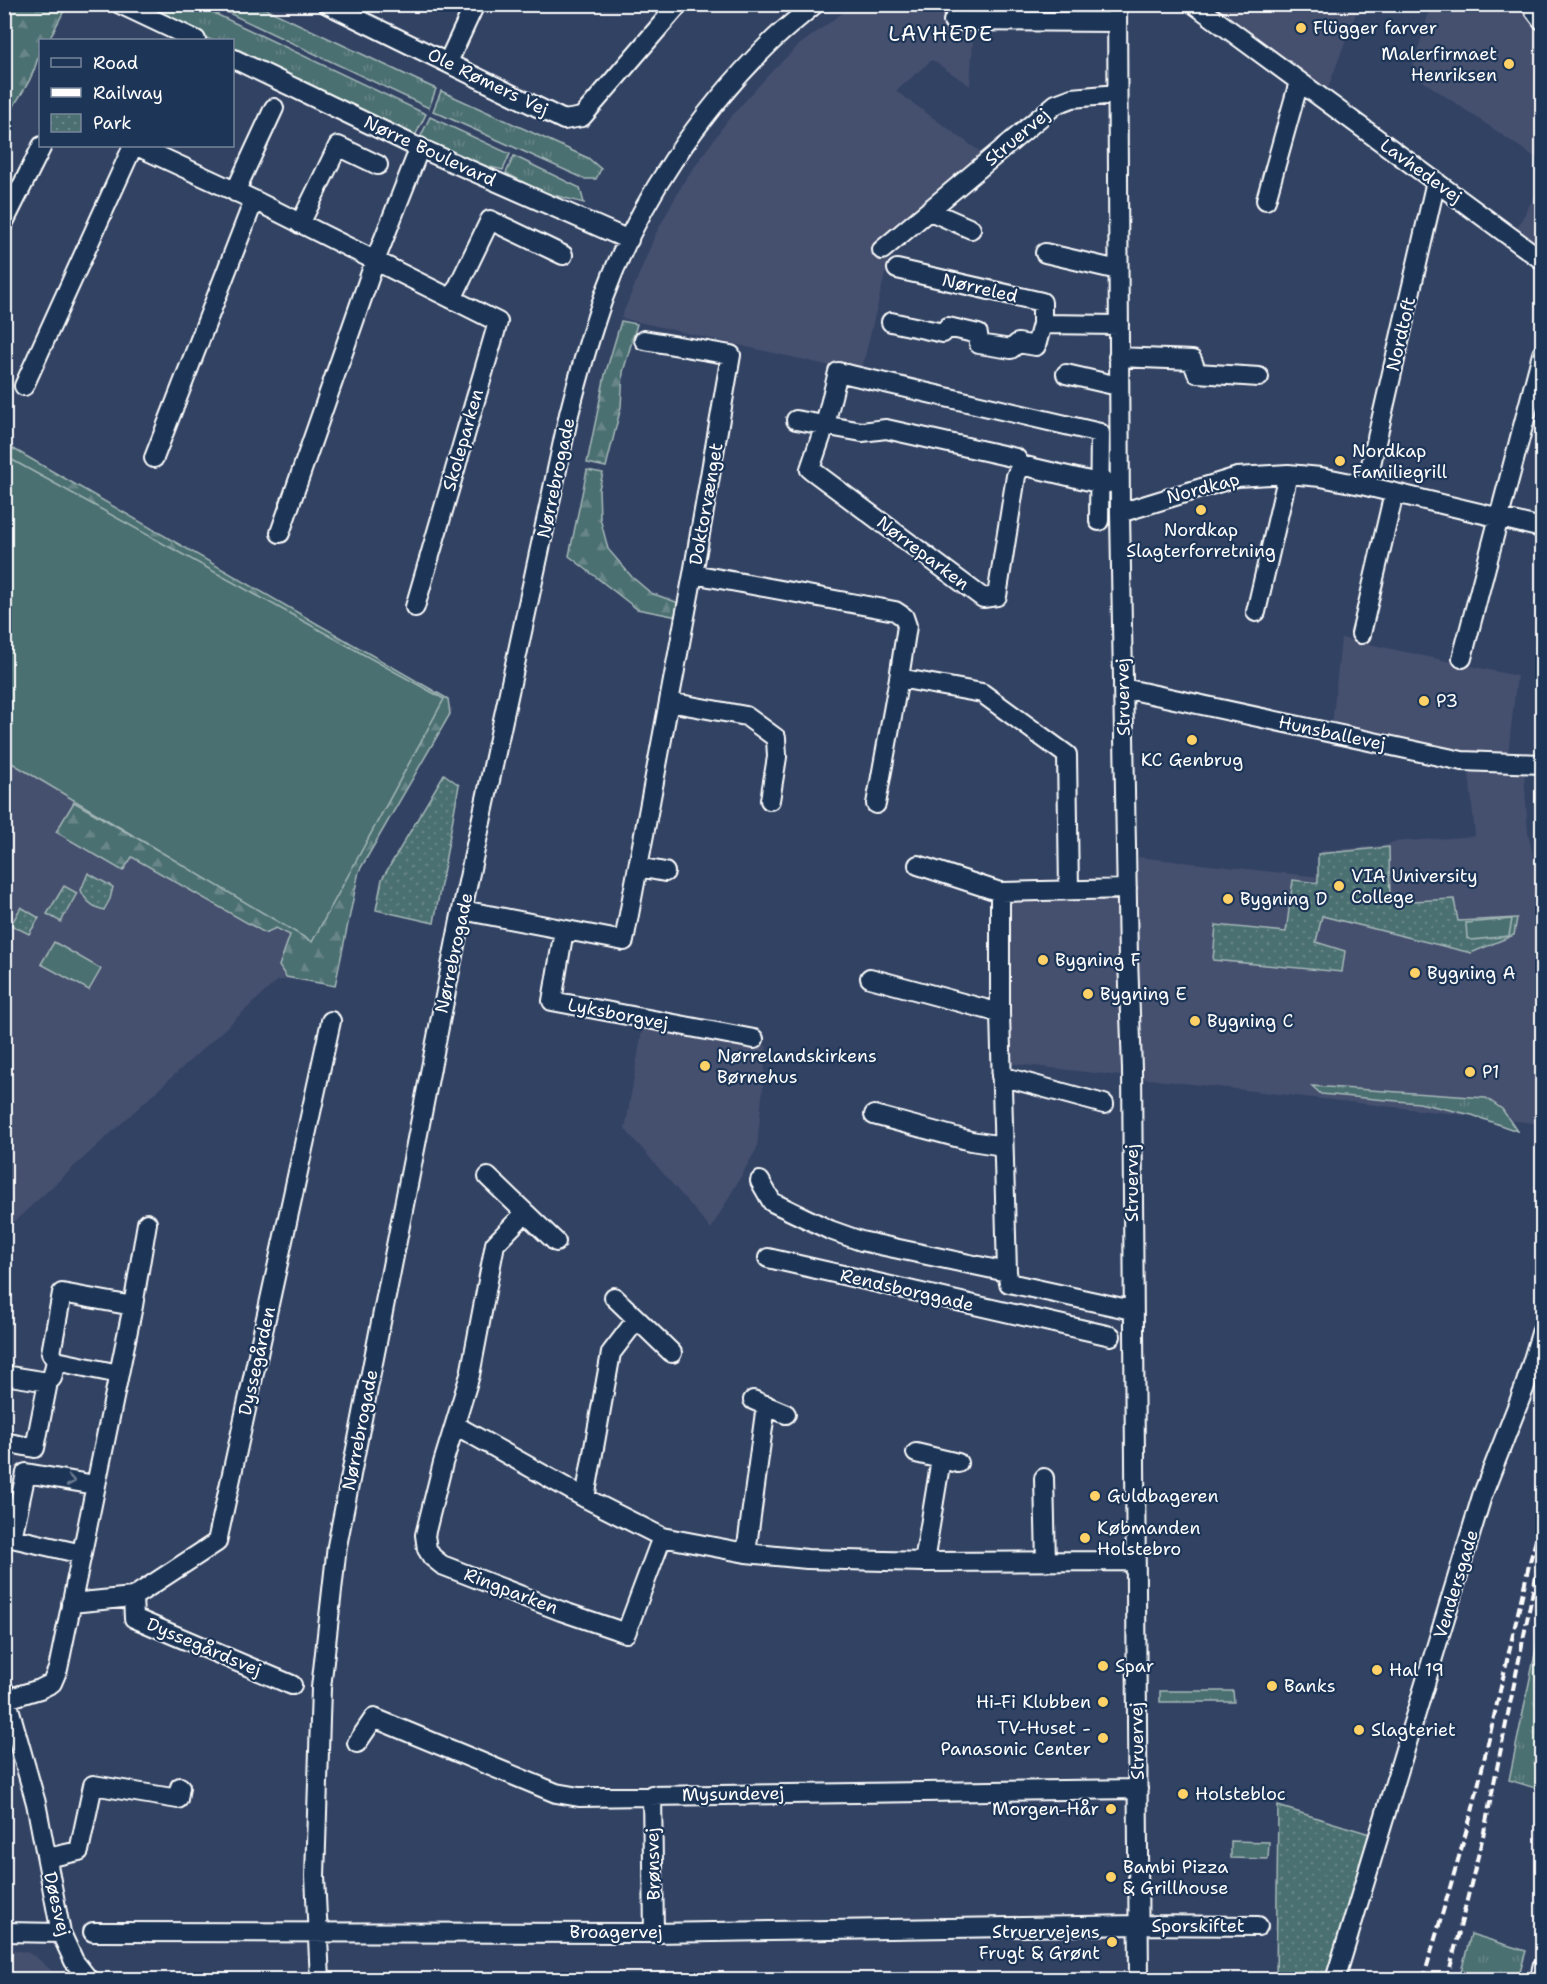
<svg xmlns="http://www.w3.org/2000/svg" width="1547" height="1984" viewBox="0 0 1547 1984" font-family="'Shantell Sans',sans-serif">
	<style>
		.built { fill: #454f6e }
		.grass { fill: url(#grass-tufts); stroke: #a6b8b8; stroke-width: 1.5 }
		.forest { fill: url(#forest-firs); stroke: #a6b8b8; stroke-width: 1.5 }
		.park { fill: url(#park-dots); stroke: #a6b8b8; stroke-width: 1.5 }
		.pitch { fill: #4c7072; stroke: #a6b8b8; stroke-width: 1.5 }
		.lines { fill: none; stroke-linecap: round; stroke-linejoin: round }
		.minor-casing { stroke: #fff; stroke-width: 22 }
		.minor { stroke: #1d3557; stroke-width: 18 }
		.rail { stroke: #fff; stroke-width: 4; stroke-dasharray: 9 4.5; stroke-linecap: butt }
		.oneway { stroke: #6c7c92 }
		.poi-dot { fill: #ffd166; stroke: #1d3557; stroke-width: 2 }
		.labels { text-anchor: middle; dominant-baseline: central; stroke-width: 4.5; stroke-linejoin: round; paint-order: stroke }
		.poi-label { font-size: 18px; fill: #fff; stroke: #1d3557; text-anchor: start }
		.street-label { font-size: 18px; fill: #fff; stroke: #1d3557 }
		.quarter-label { font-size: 21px; letter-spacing: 1.5px; fill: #fff; stroke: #1d3557 }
	</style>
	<defs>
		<pattern id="grass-tufts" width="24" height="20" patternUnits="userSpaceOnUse" patternTransform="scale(1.5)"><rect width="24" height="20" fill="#4c7072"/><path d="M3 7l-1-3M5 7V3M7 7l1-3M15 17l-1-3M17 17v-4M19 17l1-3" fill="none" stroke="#678587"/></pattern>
		<pattern id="forest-firs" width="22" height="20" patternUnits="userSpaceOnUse" patternTransform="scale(1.5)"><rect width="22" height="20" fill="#4c7072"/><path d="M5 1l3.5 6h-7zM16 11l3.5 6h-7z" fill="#678587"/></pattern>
		<pattern id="park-dots" width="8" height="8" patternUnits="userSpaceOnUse" patternTransform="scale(1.5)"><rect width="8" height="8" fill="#4c7072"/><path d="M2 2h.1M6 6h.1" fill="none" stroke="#678587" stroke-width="1.8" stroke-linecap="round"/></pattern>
	</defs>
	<rect width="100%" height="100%" fill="#324263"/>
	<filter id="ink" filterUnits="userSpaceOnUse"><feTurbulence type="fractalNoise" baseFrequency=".0167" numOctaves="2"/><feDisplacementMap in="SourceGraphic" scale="12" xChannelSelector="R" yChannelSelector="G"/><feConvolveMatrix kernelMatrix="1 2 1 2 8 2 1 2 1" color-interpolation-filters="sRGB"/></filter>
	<g filter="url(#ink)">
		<path class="built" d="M853,5h238l-4,3 -112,5 -5,73 -38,-26 -36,31 89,64 -111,93 14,14 -27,111 -240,-55 35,-85 27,-50 44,-62 43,-48 29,-28z
			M1210,5l149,-1v1l-32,86z
			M1431,5h111l-9,12 9,12v133l-131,-89z
			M1542,182v67l-27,-17z
			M5,446l428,246 20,17 -95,166 -23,111 -47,-7 -11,2 -272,249z
			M1341,638l176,38 -9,79 15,1 5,76 14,67v225l-536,-61 -2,-165 134,-3v-38l183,20v-26l66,-6 6,-3 82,-6 -8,-83 -135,-28z
			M643,1025l124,21 -10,102 -46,81 -86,-100z
			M7,1949l19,3 10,5 15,13 5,9h-51v-21z"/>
		<path class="grass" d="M155,5h42l229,109 -11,22 -2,1 -180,-86 -1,-11h-21l-50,-23 -4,-5z
			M212,5h46l178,84 -7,19z
			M441,91l147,67 13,11 -5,10h-11l-152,-68z
			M430,117l80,37 -7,16 -40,-9 -44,-21z
			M514,156l66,32 4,15 -42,-11 -36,-19z
			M1312,1086l174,12 16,11 15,22 -45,-16 -53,-12 -98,-9z
			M1542,1620v170l-33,-10z
			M1160,1691h73l1,11h-74z
			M1471,1934l55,17 -8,28h-59z"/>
		<path class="forest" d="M5,4l62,1 -18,35h-9c0,30 -18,54 -35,78z
			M621,321l16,3 -14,48 -2,35 -15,60 -19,-4 18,-88z
			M5,444l443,255 2,15 -91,157 -24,115 -49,-9 -7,-11 11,-31 -14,-7 -11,5 -133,-76 -9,14 -67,-39 18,-30 234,134 -303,-468z
			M587,470l16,3 -4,16 1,29 8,31 24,28 19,16 28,10 -1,14 -41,-8 -68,-53z"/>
		<path class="park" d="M444,774l15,11 -25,138 -58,-13 6,-31z
			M1389,847l1,55 64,-3 4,22 59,-3 -3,17 -43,18 -149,-37 -6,26 29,9 -3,21 -129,-12 3,-35 70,7 7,-52 25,3v-29z
			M88,873l25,14 -3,12 -6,11c-12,-3 -19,-9 -23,-20z
			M64,886l13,7 -16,29 -14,-8z
			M21,907l18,11 -10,16 -18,-9z
			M1278,1806l95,29 -44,144 -53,1z"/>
		<path class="pitch" d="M5,456l439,243 -132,243 -307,-183z
			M1512,919l-3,17 -37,4 -5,-2 -1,-15z
			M54,942l47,27 -12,21 -48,-26z
			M1231,1841l38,1 -1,17 -37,-1z"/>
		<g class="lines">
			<defs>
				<path id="minor" d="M120,4l76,36
					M327,4l237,116 18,-3 97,-113
					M1117,4l3,509 8,445 4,111 7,911
					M1194,4l348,256
					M1530,4l12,16
					M953,21l164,1
					M232,58l181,87 216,95
					M448,62l27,-58
					M137,146l117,54 244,122 -83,285
					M235,192l39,-84
					M1266,200l33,-118
					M930,211l41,18
					M4,222l38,-76
					M300,224l38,-78 40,19
					M882,250l174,-146 16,-6 45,-4
					M1045,253l73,17
					M897,269l145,33v22
					M452,299l38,-79 73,35
					M891,322l52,11 5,-6 30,7 1,10 32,5 7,-6 18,3 6,-22 77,1
					M644,340l87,15 -38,219 202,37 9,6 3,9 -8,52
					M1118,357l74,3 5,13 62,4
					M1066,374l52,12
					M24,386l109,-240
					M796,420l66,12 24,-3 130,29 5,7 77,18h11
					M154,458l100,-258
					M1021,465l-5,11 -19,120 -14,2 -173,-129 15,-44 13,-53 262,61 -1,88
					M1366,486l70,-305
					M1120,513l117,-36 51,-3 33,3 45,9 176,42
					M280,533l95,-272 45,-114
					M1256,612l32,-138
					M1361,634l33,-141
					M1462,658l80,-304
					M1123,688l339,73 80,3
					M669,702l77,14 30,22 1,19 -7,43
					M876,804l23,-126 83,15 85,62 2,135
					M918,865l82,27
					M638,867l27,5
					M1127,889l-127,3v121l7,259 2,11 123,27
					M462,910l162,31 69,-367
					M564,930l-12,71 202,38
					M870,978l130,35
					M1001,1076l103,28
					M874,1115l97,26 32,5
					M488,1177l68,65
					M760,1181l12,21 58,28 31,11 146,31
					M525,1213l-30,31 -25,131 -27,88 -18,72 2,14 5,8 10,8 119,46 65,22 36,-96
					M768,1258l343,78
					M614,1297l58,56
					M119,1374l-63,-13 -5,-8 11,-60 71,13
					M4,1375l44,7
					M753,1400l33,14
					M455,1425l130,73 77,39 84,16 61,6 117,3 211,-1
					M4,1442l31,6 13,-66 4,-4 4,-17
					M916,1453l42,10
					M1044,1478l2,84
					M585,1498l26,-145 26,-34
					M746,1553l20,-148
					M82,1554l-70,-16 14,-65 69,12
					M924,1562l17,-103
					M133,1597l1,21 158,67
					M71,1603l62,-6 84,-55 114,-521
					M4,1690l32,113 25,130 13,28 15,19
					M7,1699l33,-10 12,-6 6,-14 75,-363 14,-83
					M357,1743l17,-25 182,75 23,4 559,-8
					M652,1795l2,138
					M47,1858l32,-7 14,-66 85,14 2,-12
					M4,1932l57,1
					M93,1932l561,1 484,-8 120,1
					M320,1980l-5,-104 6,-188 16,-142 125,-636 107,-496c10,-39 21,-79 35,-118 35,-95 94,-182 166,-253 14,-14 30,-26 45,-39
					M1335,1980l147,-484 42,-107 18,-59
					M1540,1980l2,-12"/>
			</defs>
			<use href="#minor" class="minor-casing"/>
			<use href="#minor" class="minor"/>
			<path class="rail" d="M1423,1980l49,-168 57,-247 13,-46
				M1447,1980l37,-148 52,-256"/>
		</g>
		<defs><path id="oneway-chevron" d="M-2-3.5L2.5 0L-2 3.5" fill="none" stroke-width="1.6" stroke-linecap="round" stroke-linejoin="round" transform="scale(1.5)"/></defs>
		<use class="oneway" href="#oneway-chevron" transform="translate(71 1481) rotate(10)"/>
	</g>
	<g class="poi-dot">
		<circle cx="1301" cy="28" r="6"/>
		<circle cx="1509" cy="64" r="6"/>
		<circle cx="1340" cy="461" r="6"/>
		<circle cx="1201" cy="510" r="6"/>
		<circle cx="1424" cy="701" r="6"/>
		<circle cx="1192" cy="740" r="6"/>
		<circle cx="1339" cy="886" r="6"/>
		<circle cx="1228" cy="899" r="6"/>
		<circle cx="1043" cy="960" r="6"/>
		<circle cx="1415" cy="973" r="6"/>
		<circle cx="1088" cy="994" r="6"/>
		<circle cx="1195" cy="1021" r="6"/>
		<circle cx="705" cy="1066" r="6"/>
		<circle cx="1470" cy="1072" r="6"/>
		<circle cx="1095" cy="1496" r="6"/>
		<circle cx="1085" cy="1538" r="6"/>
		<circle cx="1103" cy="1666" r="6"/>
		<circle cx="1377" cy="1670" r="6"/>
		<circle cx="1272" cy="1686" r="6"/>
		<circle cx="1103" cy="1702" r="6"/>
		<circle cx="1359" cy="1730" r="6"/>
		<circle cx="1103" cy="1738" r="6"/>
		<circle cx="1183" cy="1794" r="6"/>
		<circle cx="1111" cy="1809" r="6"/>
		<circle cx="1111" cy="1877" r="6"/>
		<circle cx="1112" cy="1942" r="6"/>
	</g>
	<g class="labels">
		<g class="poi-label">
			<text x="1313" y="28">Flügger farver</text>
			<text x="1497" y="54" text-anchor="end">Malerfirmaet<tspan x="1497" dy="21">Henriksen</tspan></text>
			<text x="1352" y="451">Nordkap<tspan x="1352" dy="21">Familiegrill</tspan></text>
			<text x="1201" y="530" text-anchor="middle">Nordkap<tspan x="1201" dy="21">Slagterforretning</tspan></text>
			<text x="1436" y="701">P3</text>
			<text x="1192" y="760" text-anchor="middle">KC Genbrug</text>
			<text x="1351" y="876">VIA University<tspan x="1351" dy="21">College</tspan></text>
			<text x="1240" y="899">Bygning D</text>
			<text x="1055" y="960">Bygning F</text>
			<text x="1427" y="973">Bygning A</text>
			<text x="1100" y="994">Bygning E</text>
			<text x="1207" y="1021">Bygning C</text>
			<text x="717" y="1056">Nørrelandskirkens<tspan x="717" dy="21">Børnehus</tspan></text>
			<text x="1482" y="1072">P1</text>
			<text x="1107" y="1496">Guldbageren</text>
			<text x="1097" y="1528">Købmanden<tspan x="1097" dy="21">Holstebro</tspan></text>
			<text x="1115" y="1666">Spar</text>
			<text x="1389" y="1670">Hal 19</text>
			<text x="1284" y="1686">Banks</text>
			<text x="1091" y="1702" text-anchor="end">Hi-Fi Klubben</text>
			<text x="1091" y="1728" text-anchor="end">TV-Huset -<tspan x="1091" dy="21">Panasonic Center</tspan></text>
			<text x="1371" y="1730">Slagteriet</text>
			<text x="1195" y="1794">Holstebloc</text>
			<text x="1099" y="1809" text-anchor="end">Morgen-Hår</text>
			<text x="1123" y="1867">Bambi Pizza<tspan x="1123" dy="21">&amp; Grillhouse</tspan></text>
			<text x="1100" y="1932" text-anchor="end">Struervejens<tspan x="1100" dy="21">Frugt &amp; Grønt</tspan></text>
		</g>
		<g class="street-label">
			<text transform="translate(488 82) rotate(26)">Ole Rømers Vej</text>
			<text transform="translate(1017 137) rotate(-40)">Struervej</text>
			<text transform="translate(430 151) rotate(25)">Nørre Boulevard</text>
			<text transform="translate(1421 171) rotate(36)">Lavhedevej</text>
			<text transform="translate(980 288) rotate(13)">Nørreled</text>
			<text transform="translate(1401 334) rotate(-77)">Nordtoft</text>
			<text transform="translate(463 440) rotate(-74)">Skoleparken</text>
			<text transform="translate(556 478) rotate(-78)">Nørrebrogade</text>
			<text transform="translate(1203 488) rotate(-15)">Nordkap</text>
			<text transform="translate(706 504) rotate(-80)">Doktorvænget</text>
			<text transform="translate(923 553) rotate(37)">Nørreparken</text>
			<text transform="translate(1123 697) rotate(-91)">Struervej</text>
			<text transform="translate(1332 733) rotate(12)">Hunsballevej</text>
			<text transform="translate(454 953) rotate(-78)">Nørrebrogade</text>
			<text transform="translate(618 1014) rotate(11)">Lyksborgvej</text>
			<text transform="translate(1132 1183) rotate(-90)">Struervej</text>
			<text transform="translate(907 1290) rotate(13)">Rendsborggade</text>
			<text transform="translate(257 1361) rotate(-77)">Dyssegården</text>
			<text transform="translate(360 1430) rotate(-79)">Nørrebrogade</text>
			<text transform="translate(1456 1584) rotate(-73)">Vendersgade</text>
			<text transform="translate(511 1591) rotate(21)">Ringparken</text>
			<text transform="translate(204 1647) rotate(23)">Dyssegårdsvej</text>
			<text transform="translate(1137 1741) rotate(-91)">Struervej</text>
			<text transform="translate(733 1794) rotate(-1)">Mysundevej</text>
			<text transform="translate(653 1864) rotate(-91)">Brønsvej</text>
			<text transform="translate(57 1904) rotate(77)">Døesvej</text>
			<text x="1198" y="1926">Sporskiftet</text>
			<text x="616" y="1932">Broagervej</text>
		</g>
		<g class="quarter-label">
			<text x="941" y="34">LAVHEDE</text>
		</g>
	</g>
	<rect width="1547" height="1984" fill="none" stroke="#1d3557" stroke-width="24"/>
	<rect x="12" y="12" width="1523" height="1960" fill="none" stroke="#fff" stroke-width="2" filter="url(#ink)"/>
	<rect x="39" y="39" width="195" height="108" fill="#1d3557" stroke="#77869a" stroke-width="1.5"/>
	<rect x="51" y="58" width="30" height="9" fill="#1d3557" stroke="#77869a" stroke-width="1.5"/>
	<text x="93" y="69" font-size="18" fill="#ffffff">Road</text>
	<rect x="51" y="88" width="30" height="9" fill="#ffffff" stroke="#77869a" stroke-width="1.5"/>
	<text x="93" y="99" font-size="18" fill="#ffffff">Railway</text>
	<rect x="51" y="114" width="30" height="18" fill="url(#park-dots)" stroke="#77869a" stroke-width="1.5"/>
	<text x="93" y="129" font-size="18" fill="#ffffff">Park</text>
</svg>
